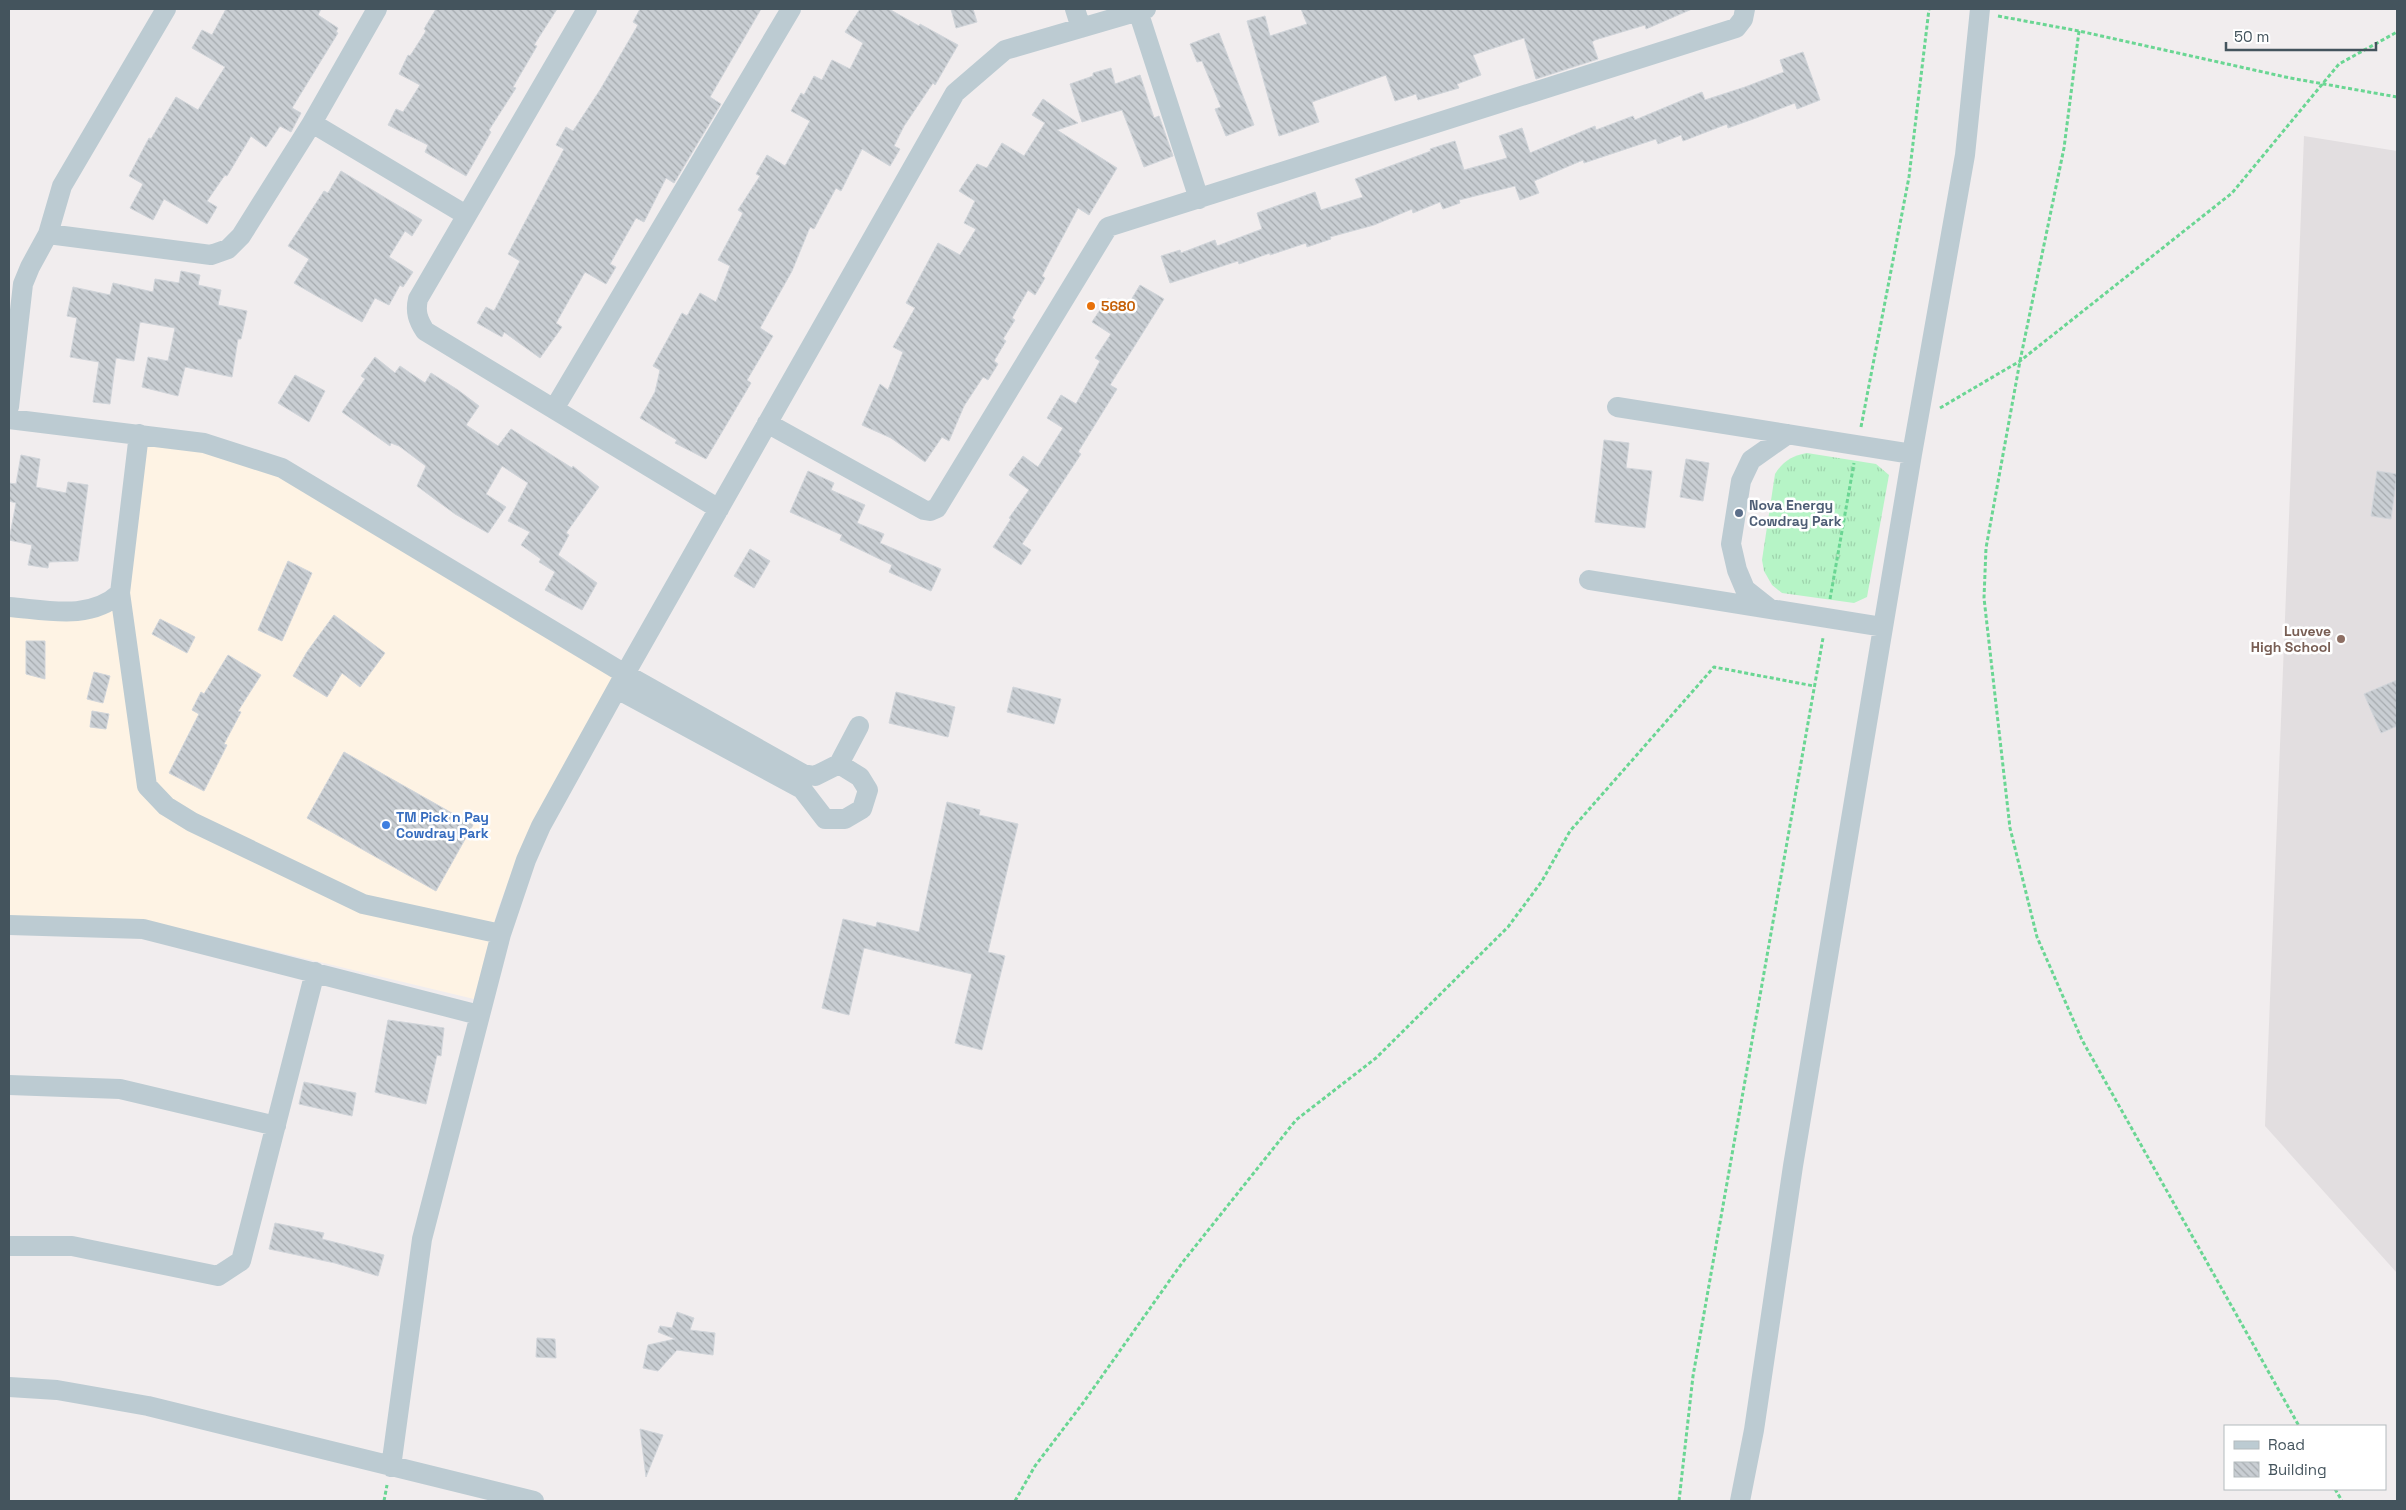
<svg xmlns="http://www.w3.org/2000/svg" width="2406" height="1510" viewBox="0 0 2406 1510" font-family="'Space Grotesk',sans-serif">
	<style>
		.commercial { fill: #fef3e4 }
		.education { fill: #e2dee0 }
		.grass { fill: url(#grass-tufts) }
		.building { fill: url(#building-back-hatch); stroke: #d1d5da }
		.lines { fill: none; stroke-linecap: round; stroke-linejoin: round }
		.path { stroke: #6ad693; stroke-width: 3; stroke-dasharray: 4 2.5; stroke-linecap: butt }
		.minor { stroke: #bccbd2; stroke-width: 20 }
		.food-dot { fill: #e8710a; stroke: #fff; stroke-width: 2 }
		.service-dot { fill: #5c6f8a; stroke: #fff; stroke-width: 2 }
		.education-dot { fill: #8d6e63; stroke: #fff; stroke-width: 2 }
		.shop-dot { fill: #3f7fe0; stroke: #fff; stroke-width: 2 }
		.labels { text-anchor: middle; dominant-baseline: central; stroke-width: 5; stroke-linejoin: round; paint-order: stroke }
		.food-label { font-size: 14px; font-weight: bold; fill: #c56008; stroke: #fff; text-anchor: start }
		.service-label { font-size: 14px; font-weight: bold; fill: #4e5e75; stroke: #fff; text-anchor: start }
		.education-label { font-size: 14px; font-weight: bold; fill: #785e54; stroke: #fff; text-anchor: end }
		.shop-label { font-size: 14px; font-weight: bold; fill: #366cbe; stroke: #fff; text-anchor: start }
	</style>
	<defs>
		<pattern id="grass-tufts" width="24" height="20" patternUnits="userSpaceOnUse" patternTransform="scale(1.25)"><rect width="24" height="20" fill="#b6f4c6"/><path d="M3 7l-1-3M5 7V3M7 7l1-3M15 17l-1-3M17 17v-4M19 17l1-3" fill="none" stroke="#9ed3ac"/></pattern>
		<pattern id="building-back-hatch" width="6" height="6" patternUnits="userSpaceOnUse" patternTransform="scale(1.25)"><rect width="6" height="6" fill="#c9ced3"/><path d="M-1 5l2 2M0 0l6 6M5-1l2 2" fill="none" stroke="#a5aaae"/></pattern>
	</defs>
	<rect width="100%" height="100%" fill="#f1edee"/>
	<path class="commercial" d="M145,439l59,10 78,25 334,203 -99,182 -19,50 -24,90 -334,-80 -131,-2v-300h86l19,-7z"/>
	<path class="education" d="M2304,136l93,15v1122l-132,-147z"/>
	<path class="grass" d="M1807,453l69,11 13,11 -22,122 -13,6 -72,-10 -10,-8 -8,-14 -2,-11 13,-86c8,-13 17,-18 32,-21z"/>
	<path class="building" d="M226,9h95l-3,6 20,13 -2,4 2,1 -46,75 9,5 -10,19 -11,-6 -14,21 -15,-11 -24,40 -2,-1 -18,26 10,6 -10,17 -43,-25 -11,21 -23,-12 13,-24 -14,-8 20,-38 2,1 25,-42 22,13 27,-43 -33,-19 10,-18 10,5z
		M436,9h121l-23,36 3,1 -24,41 3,1 -27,42 2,2 -25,44 -41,-24 3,-7 -40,-20 8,-16 7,3 17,-27 -21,-11 9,-19 2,1 16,-25 -2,-2z
		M640,9h121l-51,88 11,7 -47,79 -8,-5 -22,44 -8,-4 -26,46 6,3 -10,17 -21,-12 -29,51 6,4 -22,31 -36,-26 -2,5 -25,-14 9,-16 8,4 26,-50 -12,-7 56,-105 -8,-4 10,-18 7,4 27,-41 38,-65 -5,-3z
		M860,9h29l30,17 1,-2 38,21 -23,40 -2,-2 -29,43 -10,20 6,3 -10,17 -28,-17 -21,42 -5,-3 -22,41 -4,-2 -18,44 -32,57 13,8 -26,44 4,3 -45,76 -31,-16 2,-3 -37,-22 15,-26 5,-22 -7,-4 29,-53 5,3 13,-23 16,9 14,-36 -12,-6 25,-47 -5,-3 22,-34 -4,-2 11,-19 18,11 25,-45 -19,-10 10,-18 3,2 10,-19 8,4 10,-20 18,9 13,-26 -18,-11z
		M951,9h22l4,13 -21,6z
		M1301,9h391l-46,20 -1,-4 -50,15 -3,2 6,17 -62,20 -12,-41 -51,17 8,20 -24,9 2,4 -41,12 -2,-6 -21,7 -9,-26 -74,27 7,20 -40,14 -32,-115 18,-5 5,20 37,-12z
		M1219,33l35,92 -28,11 -11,-27 6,-2 -19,-46 -5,1 -7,-18z
		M1803,52l17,48 -23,9 -2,-6 -39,15 -28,10 -1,-4 -44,17 -2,-6 -23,9 -2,-5 -72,24 -1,-3 -49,21 5,12 -19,7 -5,-14 -56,14 1,3 -17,6 -3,-7 -27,11 -1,-4 -38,16 -44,12 1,2 -24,8 -1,-4 -36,12v-2l-31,11 -1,-3 -68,22 -9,-27 19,-6 1,3 34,-13 2,6 45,-17 -5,-16 58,-21 6,18 42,-13 -8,-18 76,-28 -1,-2 25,-8 9,29 43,-12 -8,-22 23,-8 8,25 65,-27 1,4 37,-14 2,4 67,-28 3,8 40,-13 39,-15 -4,-12z
		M1111,68l4,16 25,-9 14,43 5,-2 14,40 -29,11 -22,-57 -40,12 -12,-38 23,-8v-3z
		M1043,99l35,24 -21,7 60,38 -28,47 -11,-7 -36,68 3,2 -10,17 -7,-5 -16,28 3,2 -12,19 3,2 -12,20 4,3 -10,16 -5,-3 -19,29 -15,35 -7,-4 -17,25 -34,-24 -29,-13 18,-41 8,6 15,-38 -10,-5 22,-39 -9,-5 32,-60 22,12 16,-26 -12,-6 11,-22 -16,-10 18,-27 10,4 15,-25 22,13 21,-33 -13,-8z
		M341,171l81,49 -10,16 -7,-5 -16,26 24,15 -10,15 -3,-2 -11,20 -14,-7 -13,24 -68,-39 15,-24 -21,-13 36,-55 4,2z
		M181,271l19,4 -2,10 23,5 -3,15 29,6 -6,28h-3l-6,38 -47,-10 -7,29 -36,-9 6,-30 20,4 7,-33 -35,-6 -6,39 -18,-3 -6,46 -17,-2 6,-40 -29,-5 7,-39 -10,-2 6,-29 37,8 3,-12 40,9 2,-13 24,4z
		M1140,285l24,14 -54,86 7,4 -39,63 3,2 -59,90 9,6 -10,15 -28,-18 18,-28 -2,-1 20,-28 -20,-15 14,-19 15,11 25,-39 -16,-10 14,-23 15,9 24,-43 -5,-3 16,-24 -19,-12 16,-24 17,12z
		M375,357l20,16 5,-7 25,17 6,-10 27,17 21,16 -13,19 32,21 13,-17 61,39 1,-2 26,21 -33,46 3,2 -11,20 39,28 -15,27 -37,-20 10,-18 -16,-10 2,-3 -20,-14 9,-13 -22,-11 20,-38 -26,-17 -16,28 20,13 -18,26 -33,-19 -38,-28 9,-20 -27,-20 -8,-3 -1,3 -48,-34 23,-33 -4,-3z
		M295,375l30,16 -16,31 -31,-19z
		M1604,440l25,3 -3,25 26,3 -7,57 -50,-6z
		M21,455l19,4 -4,28 30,6 2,-11 20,3 -10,76 -29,1 -1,6 -20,-3 4,-20 -23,-5 7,-37 -7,-2v-18l7,1z
		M1686,459l23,4 -6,38 -23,-4z
		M808,471l26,12 -3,7 34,15 -8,18 27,11 -4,9 61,26 -10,22 -42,-19 3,-7 -52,-25 2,-5 -52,-23z
		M2377,471l20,3 -6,45 -20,-3z
		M750,549l20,12 -16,27 -20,-12z
		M288,561l24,12 -30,68 -24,-11z
		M334,615l51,38 -25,34 -18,-14 -15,24 -34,-21 14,-24z
		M160,619l35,18 -8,16 -35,-19z
		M26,641h19v38l-19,-5z
		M228,655l33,20 -23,36 3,1 -17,32 3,1 -23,46 -35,-18 30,-59 -7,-4 9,-18 3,2z
		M94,672l16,4 -7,27 -16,-4z
		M2397,680v46l-16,7 -17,-39z
		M1013,687l48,12 -7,25 -47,-12z
		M896,692l59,15 -7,30 -59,-14z
		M92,711l17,3 -3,15 -16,-2z
		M344,752l129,73 -37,66 -129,-73z
		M947,802l33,8 -1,5 39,9 -30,128 17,4 -23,94 -27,-7 17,-69 -108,-26 -15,67 -27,-7 21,-89 33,8 1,-5 42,10z
		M388,1020l56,8 -3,28 -4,-1 -11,49 -51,-12z
		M304,1082l52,11 -4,23 -53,-12z
		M275,1223l49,10 -2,6 62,16 -6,21 -43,-13 -66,-14z
		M677,1312l17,6 -4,12 25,3 -2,22 -36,-5 -19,21 -15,-3 5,-23 27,-6 -17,-7 2,-6 12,2z
		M537,1338l18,1 1,19 -20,-1z
		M640,1429l23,6 -17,42z"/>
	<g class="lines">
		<path class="path" d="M1998,16l81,15 211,47 107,19
			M2079,31l-15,117 -44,213 -34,187 -2,50 26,230 27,109 45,103 217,386
			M1940,408l80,-47 212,-168 107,-129 58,-32
			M1861,427l48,-250 20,-168
			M1830,599l24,-136
			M2335,1489l7,12
			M384,1501l3,-16
			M1015,1501l20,-35 48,-63 99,-140 114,-143 80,-62 132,-131 34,-46 28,-50 144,-164 100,19
			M1679,1501l14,-125 130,-738"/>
		<path class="minor" d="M587,9l-169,290c-3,13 0,21 7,32l294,178
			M1075,9l6,19
			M1138,11l61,188
			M312,123l154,92
			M48,234l163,21 17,-6 13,-13 71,-113 65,-114
			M9,407l14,-123 7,-17 18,-33 14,-48 104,-177
			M1617,407l295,47
			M554,409l237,-400
			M9,419l195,24 78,25 343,206 178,100 12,2 24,-12 21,13 8,13 -6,19 -17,10h-20l-23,-30 -185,-100
			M767,423l157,87 6,1 7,-3 171,-281 628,-199 7,-9 2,-10
			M1589,580l294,47
			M120,593l27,193 19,20 26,16 171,82 138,30
			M9,607c38,3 81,14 111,-14l19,-159
			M1769,608l-24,-19 -8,-19 -6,-26 10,-63 10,-21 37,-26
			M839,764l20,-38
			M9,925l134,4 336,86
			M9,1085l111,4 156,37
			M9,1246h63l146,30 23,-15 74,-289
			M9,1387l48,3 91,16 386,95
			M391,1467l31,-228 79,-305 25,-74 15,-34 84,-152 330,-581 50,-43 141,-41
			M1740,1501l14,-71 39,-264 119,-712 53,-299 15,-146"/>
	</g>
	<circle class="food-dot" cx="1091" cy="306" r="5"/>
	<circle class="service-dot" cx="1739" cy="513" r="5"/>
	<circle class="education-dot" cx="2341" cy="639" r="5"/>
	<circle class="shop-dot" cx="386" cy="825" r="5"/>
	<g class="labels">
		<g class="food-label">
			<text x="1101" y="306">5680</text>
		</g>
		<g class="service-label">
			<text x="1749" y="505">Nova Energy<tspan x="1749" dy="16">Cowdray Park</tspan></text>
		</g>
		<g class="education-label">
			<text x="2331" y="631">Luveve<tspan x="2331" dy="16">High School</tspan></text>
		</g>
		<g class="shop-label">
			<text x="396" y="817">TM Pick n Pay<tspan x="396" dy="16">Cowdray Park</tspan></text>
		</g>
	</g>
	<rect width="2406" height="1510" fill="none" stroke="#44545d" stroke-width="20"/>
	<rect x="2224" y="1425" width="162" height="65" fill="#ffffff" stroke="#b4bbbe"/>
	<rect x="2234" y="1441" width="25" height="8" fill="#bccbd2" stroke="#b4bbbe"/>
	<text x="2268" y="1450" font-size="15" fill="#44545d">Road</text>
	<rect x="2234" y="1462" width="25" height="15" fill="url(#building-back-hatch)" stroke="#b4bbbe"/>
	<text x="2268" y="1475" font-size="15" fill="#44545d">Building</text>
	<path d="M2226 42v8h150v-8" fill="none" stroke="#44545d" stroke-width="2.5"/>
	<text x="2234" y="42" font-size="15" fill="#44545d" stroke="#ffffff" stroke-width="4" paint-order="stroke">50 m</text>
</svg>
